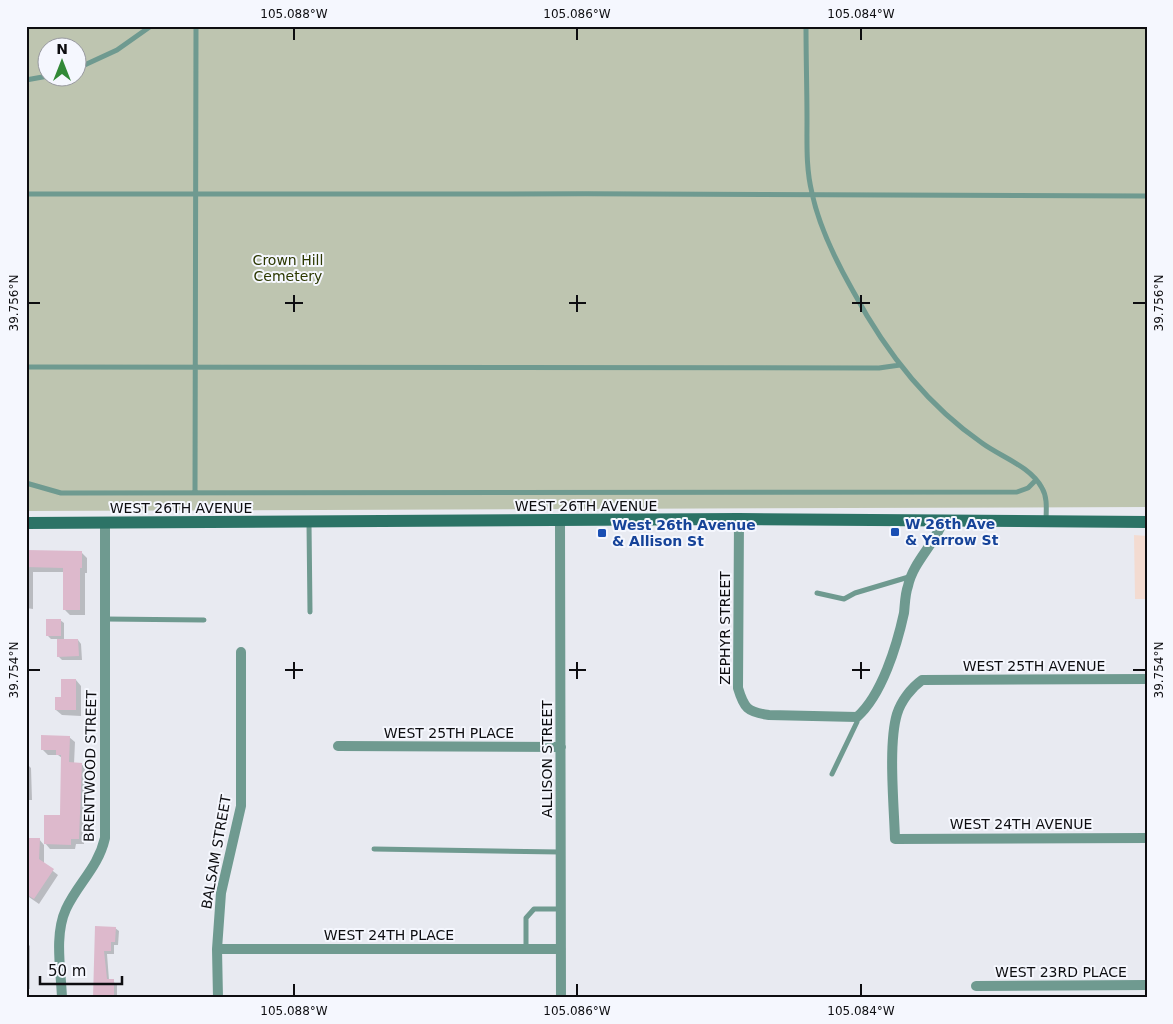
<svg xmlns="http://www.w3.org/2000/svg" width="1173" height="1024" viewBox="0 0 1173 1024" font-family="'DejaVu Sans',sans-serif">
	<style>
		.commercial { fill: #f3dbd1 }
		.green { fill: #bec5b0; fill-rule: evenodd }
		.shadow { fill: #0003 }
		.building { fill: #ddb9cc }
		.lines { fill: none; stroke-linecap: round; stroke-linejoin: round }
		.lane { stroke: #6f9a90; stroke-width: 5 }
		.street { stroke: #6f9a90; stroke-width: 10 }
		.secondary { stroke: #2c7366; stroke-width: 12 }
		.ticks { fill: none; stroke: #0d0d10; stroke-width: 2 }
		.transit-dot { fill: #1a4fb4; stroke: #f5f7fe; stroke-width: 2 }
		.labels { text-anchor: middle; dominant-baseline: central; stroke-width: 4; stroke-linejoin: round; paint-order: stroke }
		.park-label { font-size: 14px; fill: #2c3800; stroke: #f5f7fe }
		.street-label { font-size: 14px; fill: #0d0d10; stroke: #f5f7fe }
		.transit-label { font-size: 14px; font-weight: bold; fill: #164399; stroke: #f5f7fe; text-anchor: start }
		.neatline { fill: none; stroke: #0d0d10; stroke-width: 2 }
		.ticks-label { font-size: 12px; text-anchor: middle; fill: #0d0d10 }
	</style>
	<rect width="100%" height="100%" fill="#e8eaf1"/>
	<path class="commercial" d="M1134,535l13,1v63h-12z"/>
	<path class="green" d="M26,26h1121v481l-1121,4zM48,48h30v30h-30z"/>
	<path class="shadow" d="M26,553h56l5,5v15h-2v42h-15l-5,-5 -1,-38h-31v37l-7,-1z
		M60,620l4,3v17h14l3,4 1,16h-20l-4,-4v-17h-7l-3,-3z
		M76,680l5,6v30l-19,-1 -6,-5z
		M69,737l6,5 -1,22h7l6,5 -3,75h-8l-1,5h-25l-5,-6 16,-27 1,-58 -4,-3h-10l-6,-6z
		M26,763l5,5 1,32h-6z
		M39,839l5,6v19l14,11 -19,29 -13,-9v-34z
		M96,927l19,1 4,3 -1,14h-4v9h-7l2,26 8,4v14h-22z
		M26,942l4,4v43h-4z"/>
	<path class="building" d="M26,550l56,1v17h-2v42h-17v-42l-37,-1z
		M46,619h15v17h-15z
		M57,639h21l1,17 -22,1z
		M61,679h15v31h-21v-13h6z
		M41,735l29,1 -1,26 13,1 -3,76h-8v6l-27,-1v-29h16l1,-60h-5v-5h-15z
		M26,838h14l-1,21 15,10 -20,30 -8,-5z
		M95,926l21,1 -1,15h-4v9h-7l3,28h7v19h-21z"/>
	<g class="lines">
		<path class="lane" d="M806,26c0,32 1,64 1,95 0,24 -1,48 5,72 7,34 24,68 41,98 31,58 74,114 129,152 19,14 48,23 60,45 6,10 4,23 4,34
			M78,68l39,-18 34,-24
			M26,80l22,-4
			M26,194c374,0 747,-1 1121,2
			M26,367l853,1 21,-3
			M26,483l35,10 956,-1 11,-4 8,-8
			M195,493l1,-467
			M309,523l1,89
			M817,593l27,6 11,-6 57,-17
			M105,619l99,1
			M832,774l25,-52v-5
			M374,849l186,3
			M526,949v-31l8,-9h27"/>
		<path class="street" d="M739,519l-1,169c6,20 9,24 31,27l88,2c25,-22 40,-72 47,-104 1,-9 1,-19 4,-27 5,-24 27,-42 35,-65
			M560,521l1,477
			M1147,679l-225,1c-11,8 -21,21 -25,34 -9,30 -3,92 -2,125l252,-1
			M338,746l223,1
			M217,949h344
			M976,986l171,-1
			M62,998c-1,-28 -8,-63 4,-89 12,-26 32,-41 39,-71v-315
			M218,998l-1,-49 4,-56 20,-87v-154"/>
		<path class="secondary" d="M26,523l713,-4 408,3"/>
	</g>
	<path class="ticks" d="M294,28v12M577,28v12M861,28v12M294,295v17M577,295v17M861,295v17M28,303h12M285,303h18M569,303h17M852,303h18M1133,303h13M294,662v17M577,662v17M861,662v17M28,670h12M285,670h18M569,670h17M852,670h18M1133,670h13M294,984v12M577,984v12M861,984v12"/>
	<g class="transit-dot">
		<rect x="890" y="527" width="10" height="10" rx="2.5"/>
		<rect x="597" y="528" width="10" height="10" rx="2.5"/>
	</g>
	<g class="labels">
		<g class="park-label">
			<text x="288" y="260">Crown Hill<tspan x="288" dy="16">Cemetery</tspan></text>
		</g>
		<g class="street-label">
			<text x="586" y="506">WEST 26TH AVENUE</text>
			<text x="181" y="508">WEST 26TH AVENUE</text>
			<text transform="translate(725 628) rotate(-90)">ZEPHYR STREET</text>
			<text x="1034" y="666">WEST 25TH AVENUE</text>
			<text x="449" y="733">WEST 25TH PLACE</text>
			<text transform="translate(547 759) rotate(-90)">ALLISON STREET</text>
			<text transform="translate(90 766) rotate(-89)">BRENTWOOD STREET</text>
			<text x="1021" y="824">WEST 24TH AVENUE</text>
			<text transform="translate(216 852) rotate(-80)">BALSAM STREET</text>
			<text x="389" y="935">WEST 24TH PLACE</text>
			<text x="1061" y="972">WEST 23RD PLACE</text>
		</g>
		<g class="transit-label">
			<text x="905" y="524">W 26th Ave<tspan x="905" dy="16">&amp; Yarrow St</tspan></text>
			<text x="612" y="525">West 26th Avenue<tspan x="612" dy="16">&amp; Allison St</tspan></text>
		</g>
	</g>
	<rect width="1173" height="1024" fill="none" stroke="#f5f7fe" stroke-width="55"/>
	<g transform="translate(62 62)"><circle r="24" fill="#f5f7fe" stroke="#98999f"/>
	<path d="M0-4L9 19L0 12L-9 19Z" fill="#328937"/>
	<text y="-8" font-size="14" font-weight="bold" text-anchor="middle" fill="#0d0d10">N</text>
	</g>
	<path d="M40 976v8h82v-8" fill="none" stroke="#0d0d10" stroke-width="2.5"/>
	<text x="48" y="976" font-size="15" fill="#0d0d10" stroke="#f5f7fe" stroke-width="4" paint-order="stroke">50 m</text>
	<rect x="28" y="28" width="1118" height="968" class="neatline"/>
	<g class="ticks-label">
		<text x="294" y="18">105.088°W</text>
		<text x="577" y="18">105.086°W</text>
		<text x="861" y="18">105.084°W</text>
		<text transform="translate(14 303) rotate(-90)" y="4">39.756°N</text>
		<text transform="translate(1159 303) rotate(-90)" y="4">39.756°N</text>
		<text transform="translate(14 670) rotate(-90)" y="4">39.754°N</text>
		<text transform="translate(1159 670) rotate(-90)" y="4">39.754°N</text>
		<text x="294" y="1015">105.088°W</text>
		<text x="577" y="1015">105.086°W</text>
		<text x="861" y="1015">105.084°W</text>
	</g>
</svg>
